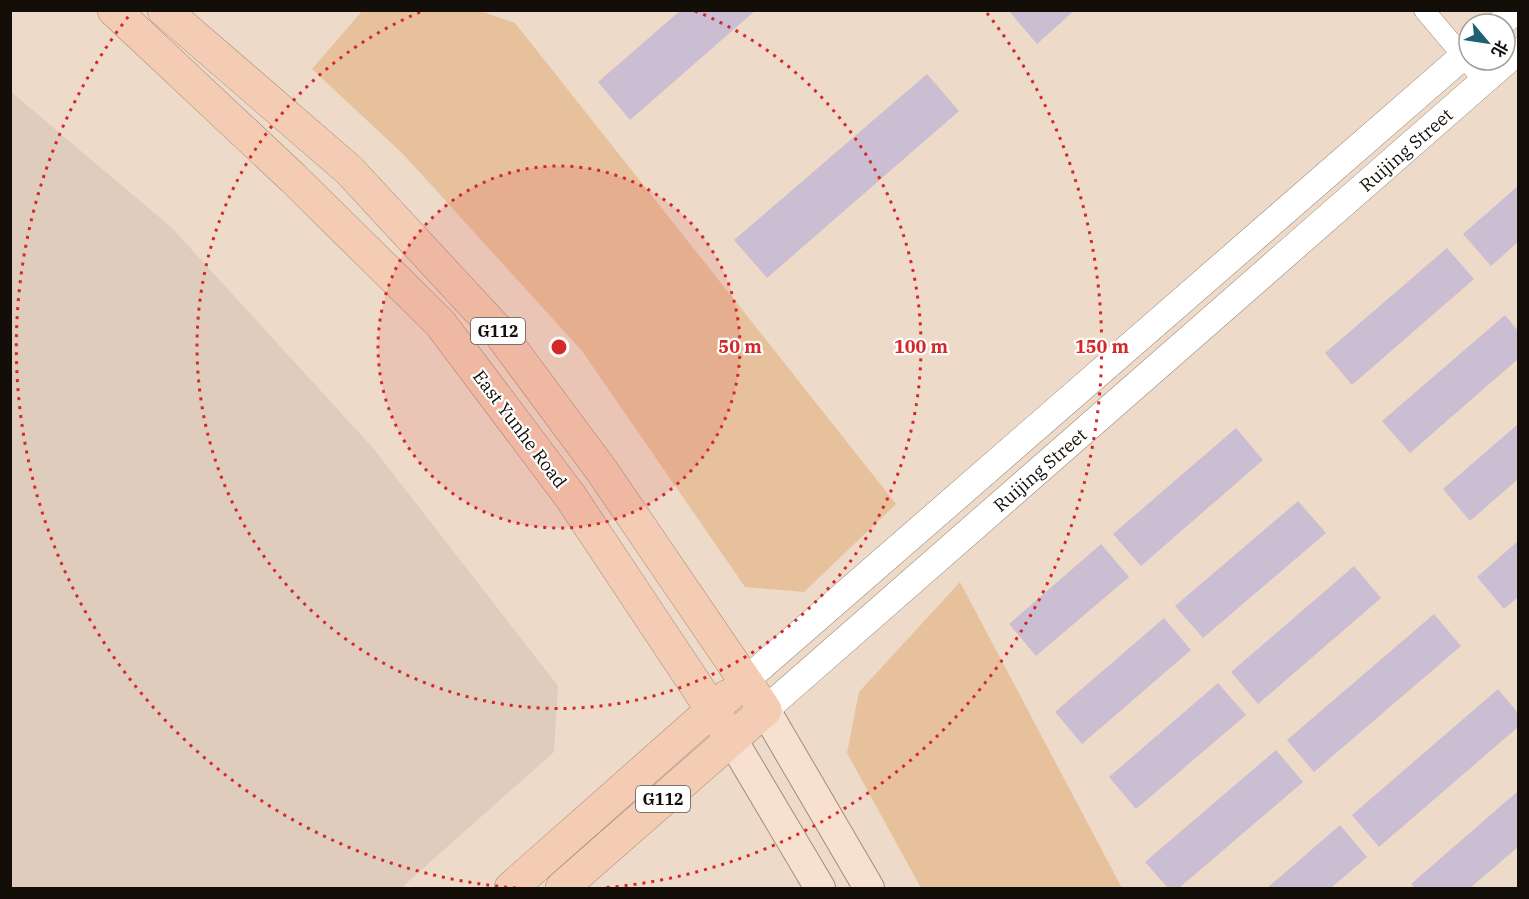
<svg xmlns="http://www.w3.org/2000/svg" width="1529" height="899" viewBox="0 0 1529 899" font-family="'IBM Plex Serif','Noto Sans SC',serif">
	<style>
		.education { fill: #dfccbd }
		.green { fill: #e7c19c }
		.building { fill: #cbbed3 }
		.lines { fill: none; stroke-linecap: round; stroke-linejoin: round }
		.street-casing { stroke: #988777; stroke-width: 21 }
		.secondary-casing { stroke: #988777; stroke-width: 28 }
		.primary-casing { stroke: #a58a77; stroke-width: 32 }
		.highway-casing { stroke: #a58a77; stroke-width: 34 }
		.street { stroke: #fff; stroke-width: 20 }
		.secondary { stroke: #fff; stroke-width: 27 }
		.primary { stroke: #f8e0d1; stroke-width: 30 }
		.highway { stroke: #f3ccb3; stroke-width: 33 }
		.ring { fill: none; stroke: #d62828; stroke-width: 3; stroke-dasharray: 3 6 }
		.labels { text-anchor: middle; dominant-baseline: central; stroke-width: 4.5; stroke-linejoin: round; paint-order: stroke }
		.shield { fill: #fff; stroke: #5a5652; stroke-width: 1.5 }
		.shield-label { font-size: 16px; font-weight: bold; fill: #140e08 }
		.street-label { font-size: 18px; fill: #140e08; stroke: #fff }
		.centre { fill: #d62828; stroke: #fff; stroke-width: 3 }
		.ring-label { font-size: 18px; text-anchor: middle; font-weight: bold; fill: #d62828; stroke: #fff; stroke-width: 4.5; stroke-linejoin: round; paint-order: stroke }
	</style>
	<rect width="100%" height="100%" fill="#eddac9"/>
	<path class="education" d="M10,91l162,137 201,220 185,238 -4,66 -153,136h-390z"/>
	<path class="green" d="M363,10l117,1 35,12 381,481 -92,88 -59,-5 -163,-236 -178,-196 -92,-86z
		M960,582l162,306h-201l-74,-135 12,-61z"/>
	<path class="building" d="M681,10h75l-126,110 -32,-38z
		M1008,10h67l-38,34z
		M927,74l32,37 -192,167 -33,-38z
		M1518,186v56l-27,24 -28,-32z
		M1447,248l27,31 -122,106 -27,-32z
		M1505,315l13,16v28l-108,94 -28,-32z
		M1518,424v55l-48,42 -27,-32z
		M1236,428l27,32 -122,106 -28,-32z
		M1298,501l28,32 -123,105 -28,-32z
		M1518,541v56l-14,12 -27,-32z
		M1101,544l28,33 -93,79 -27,-32z
		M1354,566l27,32 -123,106 -27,-32z
		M1434,614l27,32 -147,126 -27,-32z
		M1164,618l27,32 -109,94 -27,-32z
		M1218,683l28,32 -110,94 -27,-32z
		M1498,689l20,24v14l-139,120 -27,-32z
		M1276,750l27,32 -124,106h-11l-23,-26z
		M1518,791v56l-48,41h-55l-4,-4z
		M1340,825l27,32 -36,31h-64z"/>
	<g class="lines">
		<defs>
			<path id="street" d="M1424,10l60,71"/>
			<path id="secondary" d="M1500,24l16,-14
				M745,681l724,-630
				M765,710l753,-659"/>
			<path id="primary" d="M765,710l104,178
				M731,738l89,150"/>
			<path id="highway" d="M114,10l179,168 147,145 130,173 161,242
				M164,10l185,160 150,162 103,139 163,239 -203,178
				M511,888l217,-192"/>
		</defs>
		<use href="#street" class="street-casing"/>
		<use href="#secondary" class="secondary-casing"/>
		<use href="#primary" class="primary-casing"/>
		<use href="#highway" class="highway-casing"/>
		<use href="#street" class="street"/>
		<use href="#secondary" class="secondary"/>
		<use href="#primary" class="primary"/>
		<use href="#highway" class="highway"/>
	</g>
	<circle cx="559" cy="347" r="181" fill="#d62828" fill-opacity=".12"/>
	<g class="ring">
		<circle cx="559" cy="347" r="181"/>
		<path d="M695 11A362 362 0 1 1 423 11"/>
		<path d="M516 888A543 543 0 0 1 131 13M987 13A543 543 0 0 1 602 888"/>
	</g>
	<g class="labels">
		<g class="shield">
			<rect x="471" y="318" width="54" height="26" rx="4.5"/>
			<rect x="636" y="786" width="54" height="26" rx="4.5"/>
		</g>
		<g class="shield-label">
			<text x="498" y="331">G112</text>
			<text x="663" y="799">G112</text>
		</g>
		<g class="street-label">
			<text transform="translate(1406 150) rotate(-41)">Ruijing Street</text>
			<text transform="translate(520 429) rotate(53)">East Yunhe Road</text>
			<text transform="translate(1040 470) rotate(-41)">Ruijing Street</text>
		</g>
	</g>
	<circle cx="559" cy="347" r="9" class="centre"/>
	<g class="ring-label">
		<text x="740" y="353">50 m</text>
		<text x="921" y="353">100 m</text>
		<text x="1102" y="353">150 m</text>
	</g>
	<rect width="1529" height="899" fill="none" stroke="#140e08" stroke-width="24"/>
	<g transform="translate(1487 42) rotate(119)"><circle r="28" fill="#ffffff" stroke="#a19f9c" stroke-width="1.5"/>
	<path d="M0-4.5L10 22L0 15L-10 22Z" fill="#1e6174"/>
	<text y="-9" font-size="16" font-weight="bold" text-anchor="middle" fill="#140e08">北</text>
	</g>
</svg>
